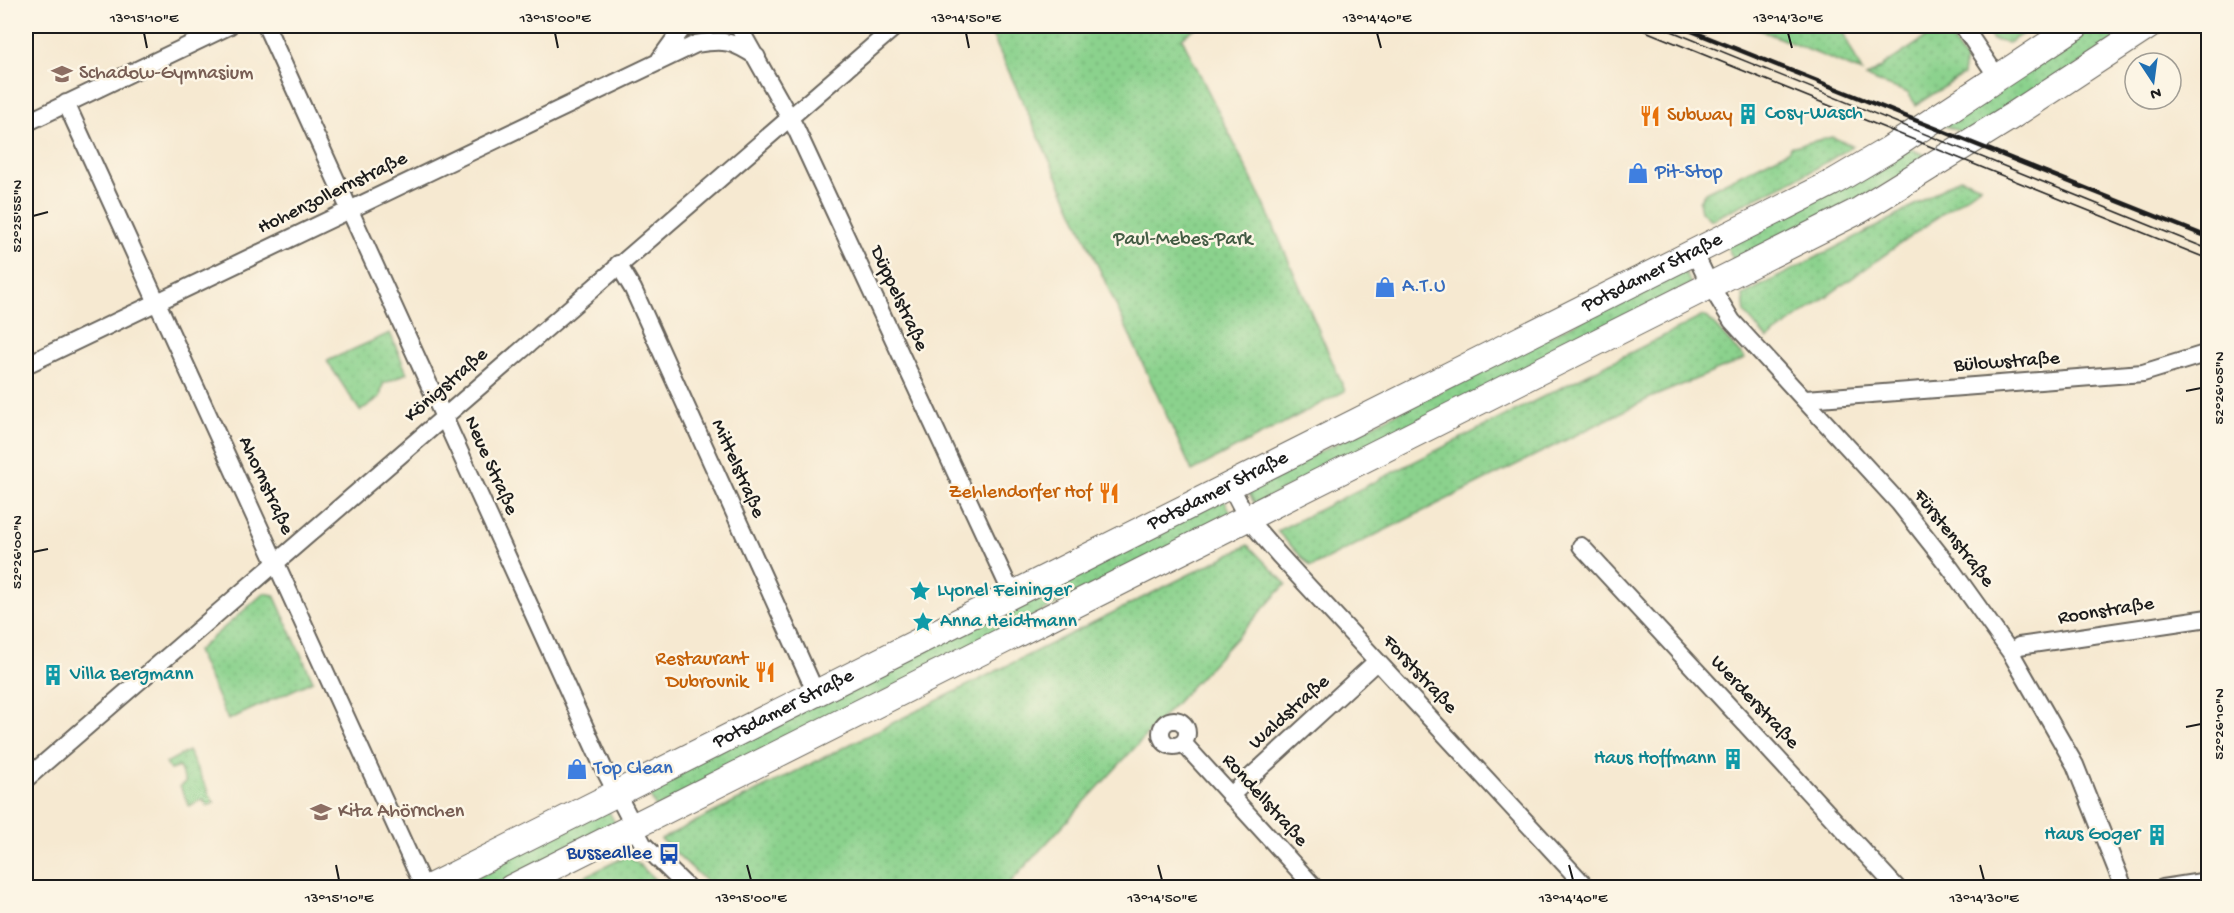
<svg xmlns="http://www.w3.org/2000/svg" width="2234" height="913" viewBox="0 0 2234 913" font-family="'Gochi Hand',sans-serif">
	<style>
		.green { fill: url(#green-dots); stroke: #547754; stroke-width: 1.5 }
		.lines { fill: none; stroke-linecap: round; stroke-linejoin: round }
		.street-casing { stroke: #68645b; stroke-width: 20 }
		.primary-casing { stroke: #68645b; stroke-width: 28 }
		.street { stroke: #fff; stroke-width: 16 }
		.primary { stroke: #fff; stroke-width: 26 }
		.tram { stroke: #1c1c1c; stroke-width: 1.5 }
		.rail { stroke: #1c1c1c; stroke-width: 4.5 }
		.ticks { fill: none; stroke: #1c1c1c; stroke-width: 2 }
		.labels { text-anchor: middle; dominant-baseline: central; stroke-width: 5; stroke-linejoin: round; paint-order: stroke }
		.education-label { font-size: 20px; fill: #785e54; stroke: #fcf5e5; text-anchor: start }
		.culture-label { font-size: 20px; fill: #0d838f; stroke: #fcf5e5; text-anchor: start }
		.food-label { font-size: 20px; fill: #c56008; stroke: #fcf5e5; text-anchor: end }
		.shop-label { font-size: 20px; fill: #366cbe; stroke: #fcf5e5; text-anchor: start }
		.street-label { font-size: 20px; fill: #1c1c1c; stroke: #fcf5e5 }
		.park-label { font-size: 20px; fill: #435c44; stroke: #fcf5e5 }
		.transit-label { font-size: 20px; fill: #164399; stroke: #fcf5e5; text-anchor: end }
		.neatline { fill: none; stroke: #1c1c1c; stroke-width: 2 }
		.ticks-label { font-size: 15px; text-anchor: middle; fill: #1c1c1c }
	</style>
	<defs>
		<pattern id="green-dots" width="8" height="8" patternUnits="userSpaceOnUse" patternTransform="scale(1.5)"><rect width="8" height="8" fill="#8bd28d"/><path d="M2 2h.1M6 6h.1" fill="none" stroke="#77b479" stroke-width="1.8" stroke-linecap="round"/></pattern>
	</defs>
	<rect width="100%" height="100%" fill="#fcf5e5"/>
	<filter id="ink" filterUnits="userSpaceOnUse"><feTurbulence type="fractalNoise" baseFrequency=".0167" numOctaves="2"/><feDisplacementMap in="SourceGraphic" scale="12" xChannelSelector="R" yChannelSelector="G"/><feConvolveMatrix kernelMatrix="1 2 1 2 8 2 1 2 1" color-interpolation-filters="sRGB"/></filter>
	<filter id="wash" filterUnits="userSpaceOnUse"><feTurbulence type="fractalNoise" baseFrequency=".008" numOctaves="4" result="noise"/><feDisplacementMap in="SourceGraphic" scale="24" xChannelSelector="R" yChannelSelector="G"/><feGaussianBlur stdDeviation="1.35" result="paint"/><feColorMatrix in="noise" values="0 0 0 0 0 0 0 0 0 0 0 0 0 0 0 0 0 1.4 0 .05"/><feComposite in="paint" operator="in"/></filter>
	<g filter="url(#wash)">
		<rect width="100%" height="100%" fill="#f6e9d1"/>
		<path class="green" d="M692,26h39l5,10 -50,3z
			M988,26h210l-16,12 82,166 81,187 -153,80z
			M1750,26h90l22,46z
			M1943,26l22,34 -2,15 -47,30 -8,-12 -42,-16z
			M1983,26h52l-27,17 -15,-3z
			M2089,26h48l-166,110 -31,-12z
			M1832,137l21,9 -40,24 -102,50 -10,-9 -2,-10 6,-9 83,-41 2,-4z
			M1906,147l28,12 -198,106 -10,-21z
			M1960,178l21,8 -214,153 -22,-26 -2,-18 150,-77z
			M1683,269l8,15 -436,220 -9,-15z
			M1703,316l5,2 37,41 -95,39 -339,169 -34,-36z
			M390,333l17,40 -24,11 -3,13 -20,14 -33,-50z
			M1224,499l8,16 -576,293 -11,-22z
			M1248,545l38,39 -280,303h-294l-51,-48z
			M264,593l10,2 39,86 -85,39 -31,-69z
			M188,751l26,52 -7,3 -4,-7 -14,7 -9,-20 6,-4 -7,-15 -9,3 -4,-7z
			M607,808l8,15 -1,5 -118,59 -49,1z
			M629,855l34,32h-99z"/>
	</g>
	<g filter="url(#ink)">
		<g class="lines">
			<defs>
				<path id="street" d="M266,26l337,741 40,77 45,44
					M738,26l58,103 216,465
					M1963,26l35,52
					M660,59l24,-33
					M66,103l358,785
					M26,123l203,-97
					M1694,252l16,33 22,36 167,182 52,66 60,84 64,112 49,123
					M618,264l15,25 183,404
					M26,365l670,-321c28,-5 37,-3 61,13
					M1806,399l337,-26 65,-20
					M1230,485l17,33 32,37 308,333
					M1581,546l316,342
					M2011,653l8,-7 189,-28
					M1161 733a13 13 0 1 1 26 0a13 13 0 1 1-26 0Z
					M1183,743l132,145
					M26,779l870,-753
					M1230,796l147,-135
					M2163,888l45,-7"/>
				<g id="primary">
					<path id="s1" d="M428,888l1404,-705 56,-33 188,-124"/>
					<path d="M511,888l1349,-678 152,-94 137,-90"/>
				</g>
			</defs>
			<use href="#street" class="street-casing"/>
			<use href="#primary" class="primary-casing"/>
			<use href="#street" class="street"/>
			<use href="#primary" class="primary"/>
			<path class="tram" d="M1633,26l575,233
				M1659,26l549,223"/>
			<path class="rail" d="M1679,26l529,211"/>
		</g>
	</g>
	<path class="ticks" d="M144,33l3,15M555,33l3,15M966,33l3,15M1377,33l4,15M1788,33l4,15M33,216l15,-4M2186,391l15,-3M33,552l15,-3M2186,727l15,-3M336,865l3,15M747,865l4,15M1158,865l4,15M1569,865l4,15M1980,865l4,15"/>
	<defs>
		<symbol id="school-bare" viewBox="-9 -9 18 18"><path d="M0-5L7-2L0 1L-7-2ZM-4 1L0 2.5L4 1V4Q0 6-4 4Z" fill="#8d6e63" stroke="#fcf5e5" stroke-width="2.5" paint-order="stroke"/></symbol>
		<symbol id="building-bare" viewBox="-9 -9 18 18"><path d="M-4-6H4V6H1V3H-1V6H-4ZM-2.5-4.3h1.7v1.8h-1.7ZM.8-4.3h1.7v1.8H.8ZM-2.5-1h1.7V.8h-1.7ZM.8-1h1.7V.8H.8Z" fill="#0f9aa8" stroke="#fcf5e5" stroke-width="2.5" paint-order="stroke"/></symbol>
		<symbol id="restaurant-bare" viewBox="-9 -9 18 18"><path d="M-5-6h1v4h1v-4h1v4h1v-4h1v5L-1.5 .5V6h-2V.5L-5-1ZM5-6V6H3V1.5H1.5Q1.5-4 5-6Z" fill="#e8710a" stroke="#fcf5e5" stroke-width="2.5" paint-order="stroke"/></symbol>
		<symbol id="shop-bare" viewBox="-9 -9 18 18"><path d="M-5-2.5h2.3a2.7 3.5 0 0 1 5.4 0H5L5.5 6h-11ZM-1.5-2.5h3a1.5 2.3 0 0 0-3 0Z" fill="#3f7fe0" stroke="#fcf5e5" stroke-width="2.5" paint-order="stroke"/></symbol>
		<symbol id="sight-bare" viewBox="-9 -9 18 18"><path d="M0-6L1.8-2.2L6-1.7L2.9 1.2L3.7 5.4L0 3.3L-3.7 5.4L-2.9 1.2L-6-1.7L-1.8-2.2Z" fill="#0f9aa8" stroke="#fcf5e5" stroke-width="2.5" paint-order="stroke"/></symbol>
		<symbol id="bus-bare" viewBox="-9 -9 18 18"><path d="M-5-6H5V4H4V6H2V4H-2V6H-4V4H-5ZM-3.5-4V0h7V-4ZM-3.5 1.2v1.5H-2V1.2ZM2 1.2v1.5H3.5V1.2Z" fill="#1a4fb4" stroke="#fcf5e5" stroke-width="2.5" paint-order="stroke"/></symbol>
	</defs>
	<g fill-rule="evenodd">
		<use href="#school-bare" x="47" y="59" width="30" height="30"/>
		<use href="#building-bare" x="1733" y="99" width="30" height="30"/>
		<use href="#restaurant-bare" x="1635" y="101" width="30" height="30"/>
		<use href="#shop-bare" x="1623" y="158" width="30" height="30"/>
		<use href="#shop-bare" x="1370" y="272" width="30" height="30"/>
		<use href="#restaurant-bare" x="1094" y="478" width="30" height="30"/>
		<use href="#sight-bare" x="905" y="576" width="30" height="30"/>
		<use href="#sight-bare" x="908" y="607" width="30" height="30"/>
		<use href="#restaurant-bare" x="750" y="657" width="30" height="30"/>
		<use href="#building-bare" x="38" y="660" width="30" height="30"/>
		<use href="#building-bare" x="1718" y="744" width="30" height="30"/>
		<use href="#shop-bare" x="562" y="754" width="30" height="30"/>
		<use href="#school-bare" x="306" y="797" width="30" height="30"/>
		<use href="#building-bare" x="2142" y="820" width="30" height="30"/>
		<use href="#bus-bare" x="654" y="839" width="30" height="30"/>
	</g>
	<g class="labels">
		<g class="education-label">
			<text x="79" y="74">Schadow-Gymnasium</text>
			<text x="338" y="812">Kita Ahörnchen</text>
		</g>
		<g class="culture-label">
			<text x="1765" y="114">Cosy-Wasch</text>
			<text x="937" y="591">Lyonel Feininger</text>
			<text x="940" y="622">Anna Heidtmann</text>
			<text x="70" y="675">Villa Bergmann</text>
			<text x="1716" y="759" text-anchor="end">Haus Hoffmann</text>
			<text x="2140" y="835" text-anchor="end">Haus Goger</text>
		</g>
		<g class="food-label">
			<text x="1667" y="116" text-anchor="start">Subway</text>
			<text x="1092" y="493">Zehlendorfer Hof</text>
			<text x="748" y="660">Restaurant<tspan x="748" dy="23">Dubrovnik</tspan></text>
		</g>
		<g class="shop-label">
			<text x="1655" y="173">Pit-Stop</text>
			<text x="1402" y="287">A.T.U</text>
			<text x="594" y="769">Top Clean</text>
		</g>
		<g class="street-label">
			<text transform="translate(333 194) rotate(-26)">Hohenzollernstraße</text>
			<text stroke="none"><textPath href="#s1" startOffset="1370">Potsdamer Straße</textPath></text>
			<text transform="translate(898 299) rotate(65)">Düppelstraße</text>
			<text transform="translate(2007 363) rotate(-4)">Bülowstraße</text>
			<text transform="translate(447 386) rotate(-41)">Königstraße</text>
			<text transform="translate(490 466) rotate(66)">Neue Straße</text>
			<text transform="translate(737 469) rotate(66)">Mittelstraße</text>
			<text transform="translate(265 486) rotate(65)">Ahornstraße</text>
			<text stroke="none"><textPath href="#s1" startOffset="884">Potsdamer Straße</textPath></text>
			<text transform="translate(1953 539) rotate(52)">Fürstenstraße</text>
			<text transform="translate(2106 612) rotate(-9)">Roonstraße</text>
			<text transform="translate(1419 675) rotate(47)">Forststraße</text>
			<text transform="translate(1754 703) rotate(47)">Werderstraße</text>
			<text stroke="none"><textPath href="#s1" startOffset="398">Potsdamer Straße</textPath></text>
			<text transform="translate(1290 713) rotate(-42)">Waldstraße</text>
			<text transform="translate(1264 801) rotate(48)">Rondellstraße</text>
		</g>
		<g class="park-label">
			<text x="1183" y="240">Paul-Mebes-Park</text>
		</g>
		<g class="transit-label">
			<text x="652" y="854">Busseallee</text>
		</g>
	</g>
	<rect width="2234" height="913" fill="none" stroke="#fcf5e5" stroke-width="66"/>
	<g transform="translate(2153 81) rotate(167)"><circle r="28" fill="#fcf5e5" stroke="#a29e95" stroke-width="1.5"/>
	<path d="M0-4.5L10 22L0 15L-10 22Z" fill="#1f6fb2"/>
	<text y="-9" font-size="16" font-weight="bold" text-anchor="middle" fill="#1c1c1c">N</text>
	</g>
	<rect x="33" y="33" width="2168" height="847" class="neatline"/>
	<g class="ticks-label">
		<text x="144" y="22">13°15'10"E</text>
		<text x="555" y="22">13°15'00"E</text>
		<text x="966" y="22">13°14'50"E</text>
		<text x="1377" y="22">13°14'40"E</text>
		<text x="1788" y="22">13°14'30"E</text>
		<text transform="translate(16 216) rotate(-90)" y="5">52°25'55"N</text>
		<text transform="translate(2218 388) rotate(-90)" y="5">52°26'05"N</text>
		<text transform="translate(16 552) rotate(-90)" y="5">52°26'00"N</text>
		<text transform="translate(2218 724) rotate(-90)" y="5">52°26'10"N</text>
		<text x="339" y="902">13°15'10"E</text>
		<text x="751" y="902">13°15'00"E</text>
		<text x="1162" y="902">13°14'50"E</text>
		<text x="1573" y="902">13°14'40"E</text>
		<text x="1984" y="902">13°14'30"E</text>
	</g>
</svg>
